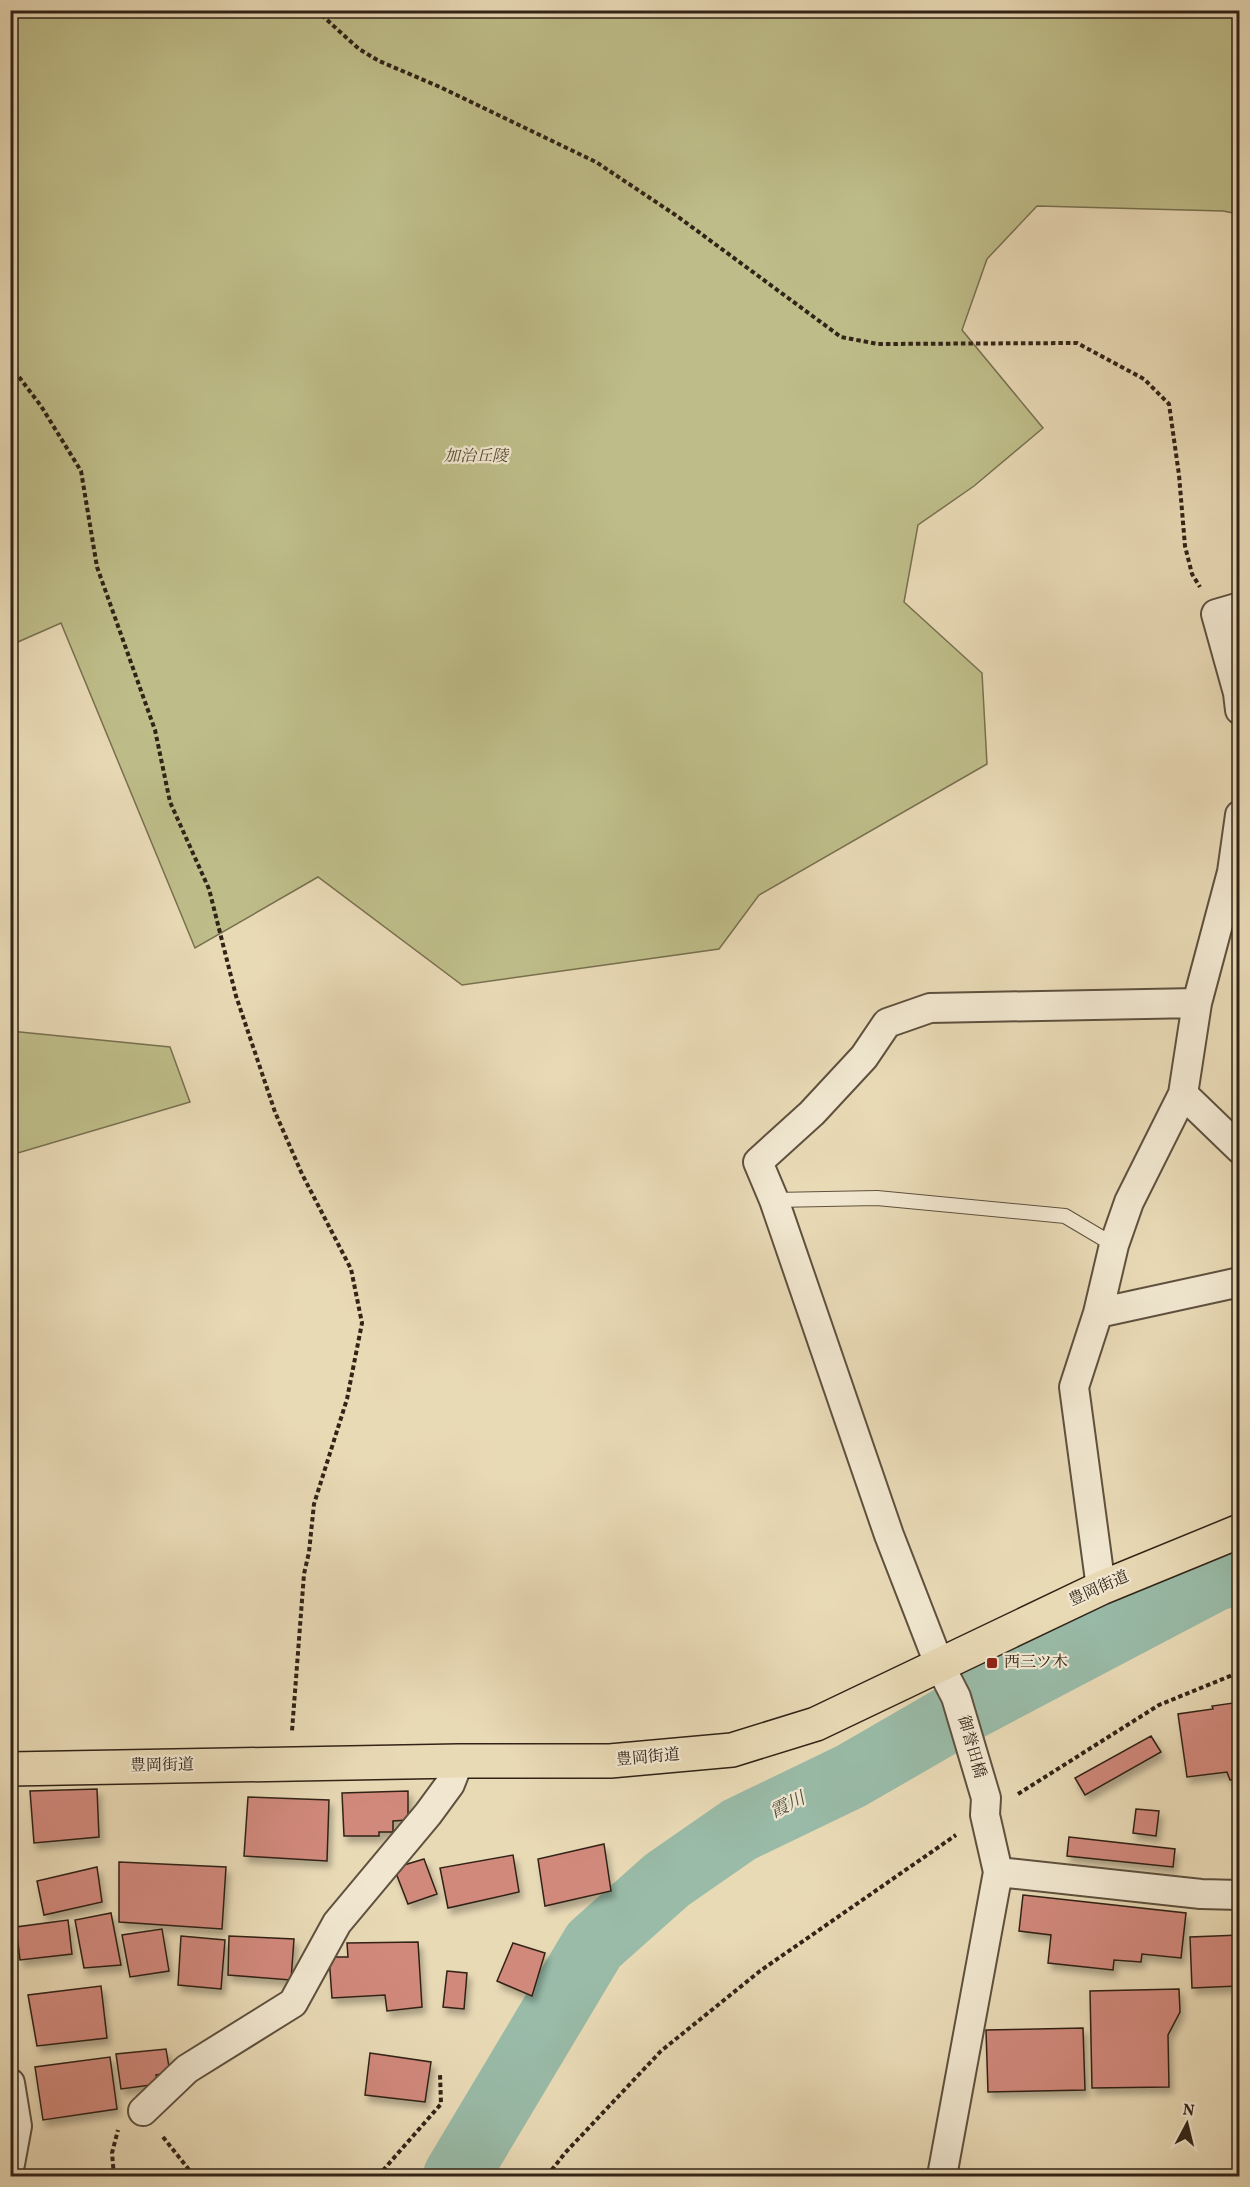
<svg xmlns="http://www.w3.org/2000/svg" width="1250" height="2187" viewBox="0 0 1250 2187" font-family="Vollkorn,'Noto Serif JP',serif">
	<style>
		.green { fill: #bebd89; stroke: #787050; stroke-width: 1.5 }
		.lines { fill: none; stroke-linecap: round; stroke-linejoin: round }
		.river { stroke: #99bba8; stroke-width: 66 }
		.building { fill: #d1897b; stroke: #312317; stroke-width: 1.5; filter: url(#shadow) }
		.lane-casing { stroke: #5f513f; stroke-width: 16 }
		.street-casing { stroke: #5f513f; stroke-width: 32 }
		.primary-casing { stroke: #312317; stroke-width: 36 }
		.path { stroke: #312317; stroke-width: 4; stroke-dasharray: 4.5 3; stroke-linecap: butt }
		.lane { stroke: #f1e7d0; stroke-width: 14 }
		.street { stroke: #f1e7d0; stroke-width: 28 }
		.primary { stroke: #e9dab6; stroke-width: 33 }
		.poi-dot { fill: #8f2418; stroke: #f1e7d0; stroke-width: 2 }
		.labels { text-anchor: middle; dominant-baseline: central; stroke-width: 4.5; stroke-linejoin: round; paint-order: stroke }
		.park-label { font-size: 16px; font-style: italic; fill: #544a34; stroke: #f1e7d0 }
		.street-label { font-size: 16px; fill: #312317; stroke: #f1e7d0 }
		.poi-label { font-size: 16px; fill: #312317; stroke: #f1e7d0; text-anchor: start }
		.water-label { font-size: 18px; font-style: italic; fill: #505142; stroke: #f1e7d0 }
	</style>
	<defs>
		<filter id="shadow"><feDropShadow dx="3.5" dy="6" stdDeviation="3" flood-color="#0004"/></filter>
	</defs>
	<rect width="100%" height="100%" fill="#e9dab6"/>
	<filter id="stains"><feTurbulence type="fractalNoise" baseFrequency=".00333" numOctaves="4"/><feColorMatrix values="0 0 0 0 .2 0 0 0 0 .09 0 0 0 0 .02 0 0 0 .5 -.17"/></filter>
	<radialGradient id="worn" r=".72"><stop offset=".6" stop-color="#630" stop-opacity="0"/><stop offset="1" stop-color="#630" stop-opacity=".3"/></radialGradient>
	<path class="green" d="M11,10l1228,1v203l-16,-3 -186,-5 -50,53 -25,71 81,98 -69,58 -56,39 -14,77 78,71 5,91 -228,131 -40,54 -257,36 -144,-108 -123,71 -134,-325 -50,22z
		M10,1031l160,16 20,55 -179,53z"/>
	<g class="lines">
		<path class="river" d="M456,2176l138,-231 73,-65 72,-50 112,-54 121,-70 243,-128 25,-6"/>
	</g>
	<path class="building" d="M1240,1702v77l-10,1 -3,-8 -40,5 -9,-63 35,-5 -1,-3z
		M1151,1736l10,16 -76,43 -10,-17z
		M97,1789l2,48 -65,6 -4,-52z
		M408,1791v29l-15,1v11h-14v4h-35l-2,-43z
		M248,1797l81,3 -2,61 -83,-5z
		M1136,1809l23,2 -3,25 -23,-3z
		M1069,1837l106,12 -2,18 -106,-11z
		M604,1844l7,47 -66,15 -7,-47z
		M513,1855l6,37 -71,16 -8,-40z
		M424,1859l13,35 -29,10 -14,-36z
		M119,1862l107,5 -4,62 -103,-7z
		M97,1867l5,35 -58,13 -7,-34z
		M1023,1895l163,18 -5,45 -39,-4 -1,8 -27,-2 -1,10 -65,-7 3,-28 -32,-4z
		M111,1913l10,52 -37,3 -9,-48z
		M68,1920l4,34 -52,6 -4,-33z
		M162,1929l7,42 -39,6 -8,-42z
		M1240,1935v56l-2,-5 -46,2 -2,-51z
		M181,1936l44,4 -4,49 -43,-4z
		M229,1936l65,3 -3,41 -63,-5z
		M418,1942l4,65 -35,4 -2,-16 -53,3 -3,-41h19l-1,-14z
		M513,1943l32,10 -13,43 -35,-15z
		M447,1971l20,2 -3,36 -21,-2z
		M101,1986l6,52 -70,8 -9,-51z
		M1179,1989l1,23 -12,23 1,52 -77,1 -2,-97z
		M1083,2028l2,62 -97,2 -2,-62z
		M166,2049l4,24 -14,2 2,9 -37,5 -5,-35z
		M370,2053l61,9 -6,40 -60,-7z
		M110,2057l7,52 -74,11 -8,-53z"/>
	<g class="lines">
		<defs>
			<path id="lane" d="M774,1200l103,-2 188,18 49,29"/>
			<path id="street" d="M1240,607l-24,7 22,79 2,17
				M1183,1094l57,55
				M1098,1313l142,-31
				M1101,1588l-27,-201 24,-74 16,-68 15,-43 54,-108 14,-91 35,-131 8,-57
				M998,1872l203,22 39,1
				M10,2083l7,43 -7,38
				M143,2111l44,-42 106,-66 44,-80 91,-109 22,-30 9,-23
				M942,2176l56,-304 -13,-57 1,-17 -30,-101 -17,-33 -50,-129 -115,-335 -16,-38 54,-49 52,-56 23,-34 43,-15 267,-5"/>
			<path id="primary" d="M10,1769l449,-8h151l122,-11 84,-26 285,-136 139,-57"/>
		</defs>
		<use href="#lane" class="lane-casing"/>
		<use href="#street" class="street-casing"/>
		<use href="#primary" class="primary-casing"/>
		<path class="path" d="M316,10l43,39 20,12 61,26 156,75 81,54 164,121 37,7 199,-1 67,36 25,25 10,71 6,71 7,28 8,13
			M10,365l31,41 40,65 16,96 58,163 15,72 39,87 27,107 39,116 27,62 49,95 11,54 -15,76 -33,105 -5,48 -5,22 -12,157
			M1018,1794l141,-89 81,-33
			M163,2137l31,39
			M114,2176l-2,-23 6,-23
			M378,2176l63,-72 -1,-30
			M547,2176l18,-23 96,-102 99,-80 196,-136"/>
		<use href="#lane" class="lane"/>
		<use href="#street" class="street"/>
		<use href="#primary" class="primary"/>
	</g>
	<rect class="poi-dot" x="986" y="1657" width="12" height="12" rx="3"/>
	<g class="labels">
		<g class="park-label">
			<text x="476" y="457">加治丘陵</text>
		</g>
		<g class="street-label">
			<text transform="translate(1099 1589) rotate(-24)">豊岡街道</text>
			<text transform="translate(971 1747) rotate(74)">御誉田橋</text>
			<text transform="translate(648 1758) rotate(-5)">豊岡街道</text>
			<text transform="translate(162 1766) rotate(-1)">豊岡街道</text>
		</g>
		<g class="poi-label">
			<text x="1004" y="1663">西三ツ木</text>
		</g>
		<g class="water-label">
			<text transform="translate(788 1806) rotate(-26)">霞川</text>
		</g>
	</g>
	<rect width="1250" height="2187" fill="none" stroke="#e9dab6" stroke-width="36"/>
	<rect x="12" y="12" width="1226" height="2163" fill="none" stroke="#312317" stroke-width="3"/>
	<rect x="18" y="18" width="1214" height="2151" fill="none" stroke="#312317" stroke-width="1.5"/>
	<g transform="translate(1187 2124) rotate(7)" stroke="#f1e7d0" stroke-width="4.5" paint-order="stroke">
	<path d="M0-4.5L10 22L0 15L-10 22Z" fill="#312317"/>
	<text y="-9" font-size="16" font-weight="bold" text-anchor="middle" fill="#312317">N</text>
	</g>
	<rect width="100%" height="100%" filter="url(#stains)"/>
	<rect width="100%" height="100%" fill="url(#worn)"/>
</svg>
